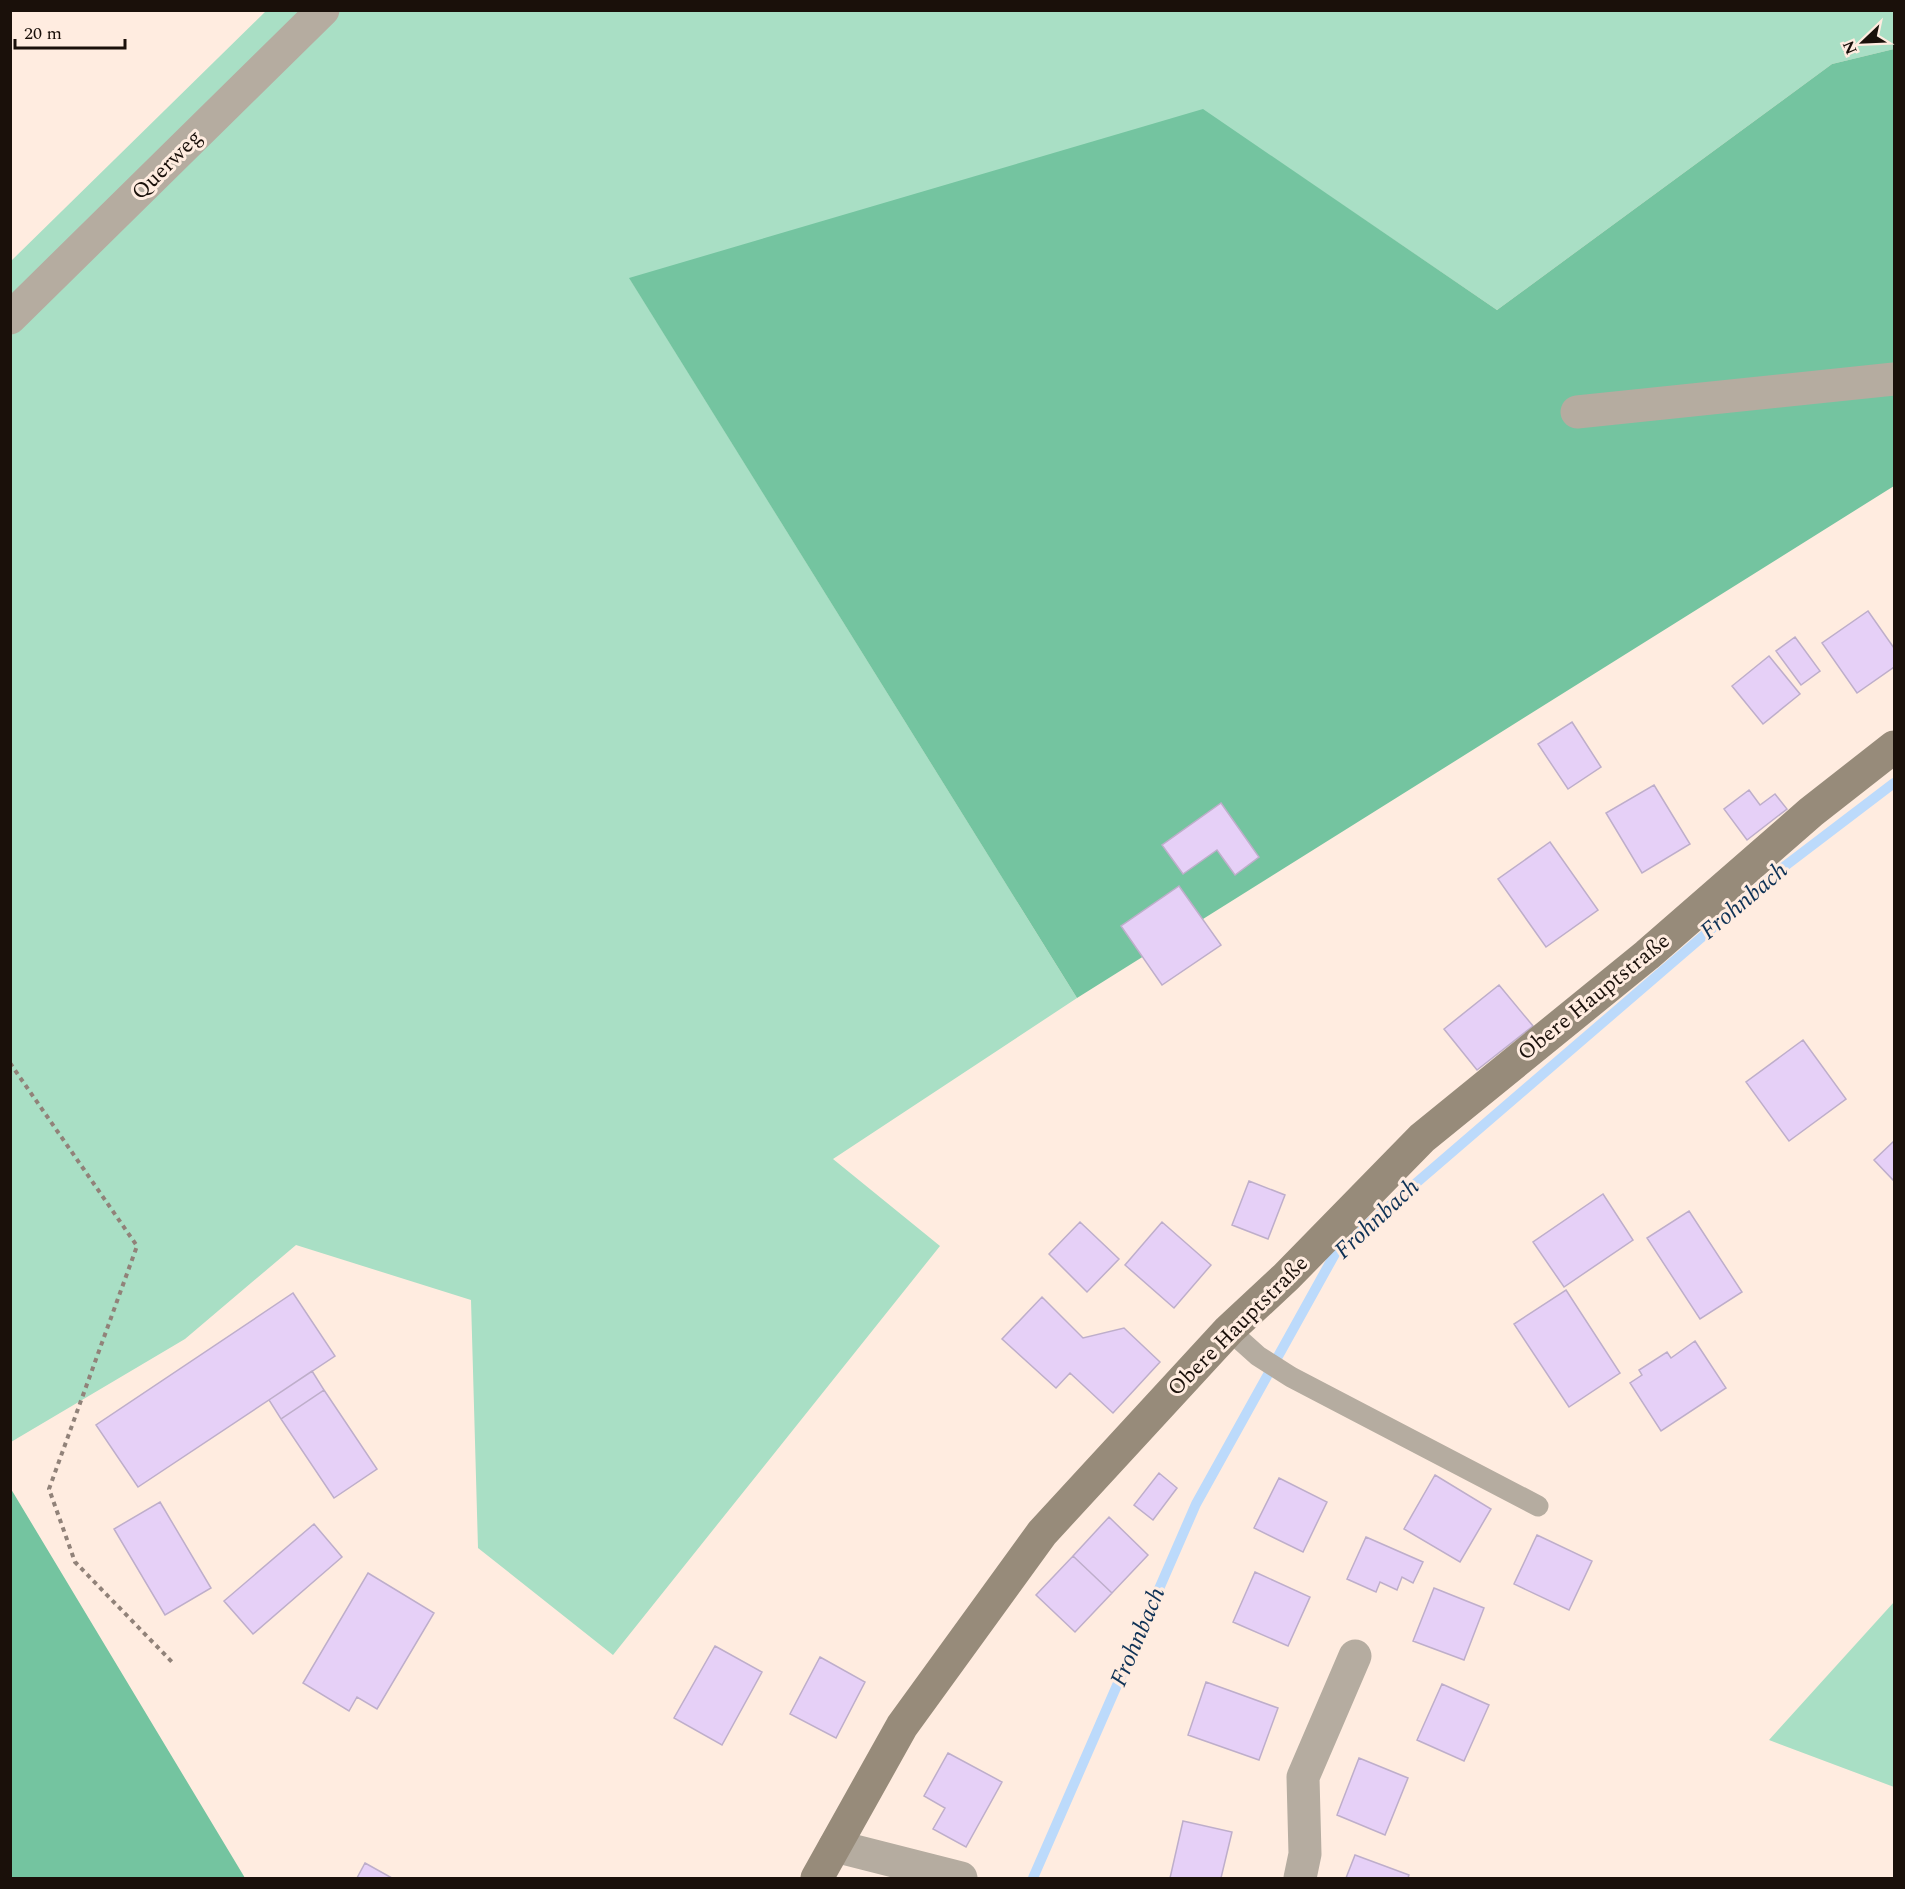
<svg xmlns="http://www.w3.org/2000/svg" width="1905" height="1889" viewBox="0 0 1905 1889" font-family="Spectral,serif">
	<style>
		.green { fill: #a9dfc5 }
		.forest { fill: #74c4a0 }
		.lines { fill: none; stroke-linecap: round; stroke-linejoin: round }
		.stream { stroke: #bcdafb; stroke-width: 10 }
		.building { fill: #e6d0f7; stroke: #beaeca; stroke-width: 1.5 }
		.path { stroke: #918279; stroke-width: 4; stroke-dasharray: 4.5 4.5; stroke-linecap: butt }
		.lane { stroke: #b5aca0; stroke-width: 21 }
		.street { stroke: #b5aca0; stroke-width: 33 }
		.secondary { stroke: #978b7a; stroke-width: 33 }
		.labels { text-anchor: middle; dominant-baseline: central; stroke-width: 6; stroke-linejoin: round; paint-order: stroke }
		.street-label { font-size: 22px; fill: #1a100a; stroke: #ffece0 }
		.water-label { font-size: 24px; font-style: italic; fill: #0f3256; stroke: #ffece0 }
	</style>
	<rect width="100%" height="100%" fill="#ffece0"/>
	<path class="green" d="M266,11h1628v38l-62,15 -335,246 -294,-200 -573,169 447,719 -244,161 107,87 -327,409 -135,-107 -7,-248 -175,-55 -111,94 -174,103v-1181z
		M1894,1602v185l-125,-47z"/>
	<path class="forest" d="M1894,49v437l-817,512 -448,-720 574,-169 294,201 335,-246z
		M11,1489l234,389h1h-235z"/>
	<g class="lines">
		<path class="stream" d="M1033,1878l163,-374 140,-252 445,-383 113,-86"/>
	</g>
	<path class="building" d="M1868,611l26,37v19l-37,26 -35,-50z
		M1795,637l25,34 -19,14 -25,-34z
		M1769,656l31,38 -37,30 -31,-38z
		M1572,722l29,45 -33,22 -30,-45z
		M1654,785l36,59 -48,29 -36,-60z
		M1749,790l11,15 15,-11 12,15 -40,31 -23,-31z
		M1221,803l38,54 -24,18 -18,-25 -34,24 -21,-29z
		M1550,842l48,68 -52,37 -48,-68z
		M1179,886l42,59 -59,40 -41,-59z
		M1499,985l34,41 -56,44 -33,-41z
		M1803,1040l43,59 -57,42 -43,-59z
		M1894,1141v40l-20,-21z
		M1249,1181l36,14 -17,44 -36,-14z
		M1603,1194l30,46 -69,47 -31,-45z
		M1689,1211l53,81 -42,27 -53,-81z
		M1080,1222l39,37 -32,33 -38,-38z
		M1162,1222l49,43 -37,43 -49,-43z
		M1566,1290l54,83 -51,34 -55,-83z
		M293,1293l42,63 -197,131 -42,-62z
		M1042,1297l41,41 41,-10 36,34 -47,51 -43,-40 -14,15 -54,-49z
		M1695,1341l31,47 -65,43 -31,-48 12,-8 -3,-5 28,-18 4,6z
		M312,1371l12,19 -43,29 -12,-19z
		M324,1390l53,79 -43,29 -53,-79z
		M1159,1473l18,15 -24,32 -19,-15z
		M1435,1475l56,34 -31,53 -56,-33z
		M1279,1478l48,24 -24,50 -49,-24z
		M160,1502l51,86 -46,27 -51,-86z
		M1109,1517l39,38 -36,38 -39,-37z
		M314,1524l28,33 -89,77 -29,-33z
		M1537,1535l55,26 -23,49 -55,-26z
		M1366,1537l57,25 -10,21 -11,-6 -5,13 -17,-8 -4,10 -29,-13z
		M1073,1556l39,37 -37,39 -39,-37z
		M1255,1572l55,25 -22,49 -55,-24z
		M368,1573l66,40 -57,96 -20,-12 -8,14 -46,-28z
		M1434,1588l50,20 -20,52 -51,-19z
		M715,1646l47,26 -40,73 -48,-27z
		M820,1657l45,25 -29,56 -46,-24z
		M1206,1682l72,26 -19,52 -71,-25z
		M1442,1684l47,21 -25,56 -47,-21z
		M948,1753l54,29 -36,65 -33,-18 12,-21 -21,-12z
		M1359,1758l49,20 -23,57 -48,-20z
		M1183,1821l49,11 -11,46h-51z
		M1355,1855l54,20 -1,3h-62z
		M365,1863l27,15h-35z"/>
	<g class="lines">
		<path class="path" d="M10,1063l127,183 -88,243 26,73 97,100"/>
		<path class="lane" d="M1229,1330l29,26 33,21 247,129"/>
		<path class="street" d="M10,318l313,-308
			M1577,412l317,-33
			M835,1846l126,32
			M1300,1878l5,-24 -2,-77 52,-121"/>
		<path class="secondary" d="M817,1878l85,-152 140,-193 187,-203 57,-53 136,-139 225,-183 164,-143 83,-65"/>
	</g>
	<g class="labels">
		<g class="street-label">
			<text transform="translate(167 165) rotate(-45)">Querweg</text>
			<text transform="translate(1594 997) rotate(-39)">Obere Hauptstraße</text>
			<text transform="translate(1238 1326) rotate(-45)">Obere Hauptstraße</text>
		</g>
		<g class="water-label">
			<text transform="translate(1744 901) rotate(-40)">Frohnbach</text>
			<text transform="translate(1377 1219) rotate(-43)">Frohnbach</text>
			<text transform="translate(1138 1637) rotate(-67)">Frohnbach</text>
		</g>
	</g>
	<rect width="1905" height="1889" fill="none" stroke="#1a100a" stroke-width="24"/>
	<g transform="translate(1863 42) rotate(247)" stroke="#ffece0" stroke-width="4.5" paint-order="stroke">
	<path d="M0-4.5L10 22L0 15L-10 22Z" fill="#1a100a"/>
	<text y="-9" font-size="16" font-weight="bold" text-anchor="middle" fill="#1a100a">N</text>
	</g>
	<path d="M15 39v9h110v-9" fill="none" stroke="#1a100a" stroke-width="3"/>
	<text x="24" y="39" font-size="18" fill="#1a100a" stroke="#ffece0" stroke-width="4.5" paint-order="stroke">20 m</text>
</svg>
